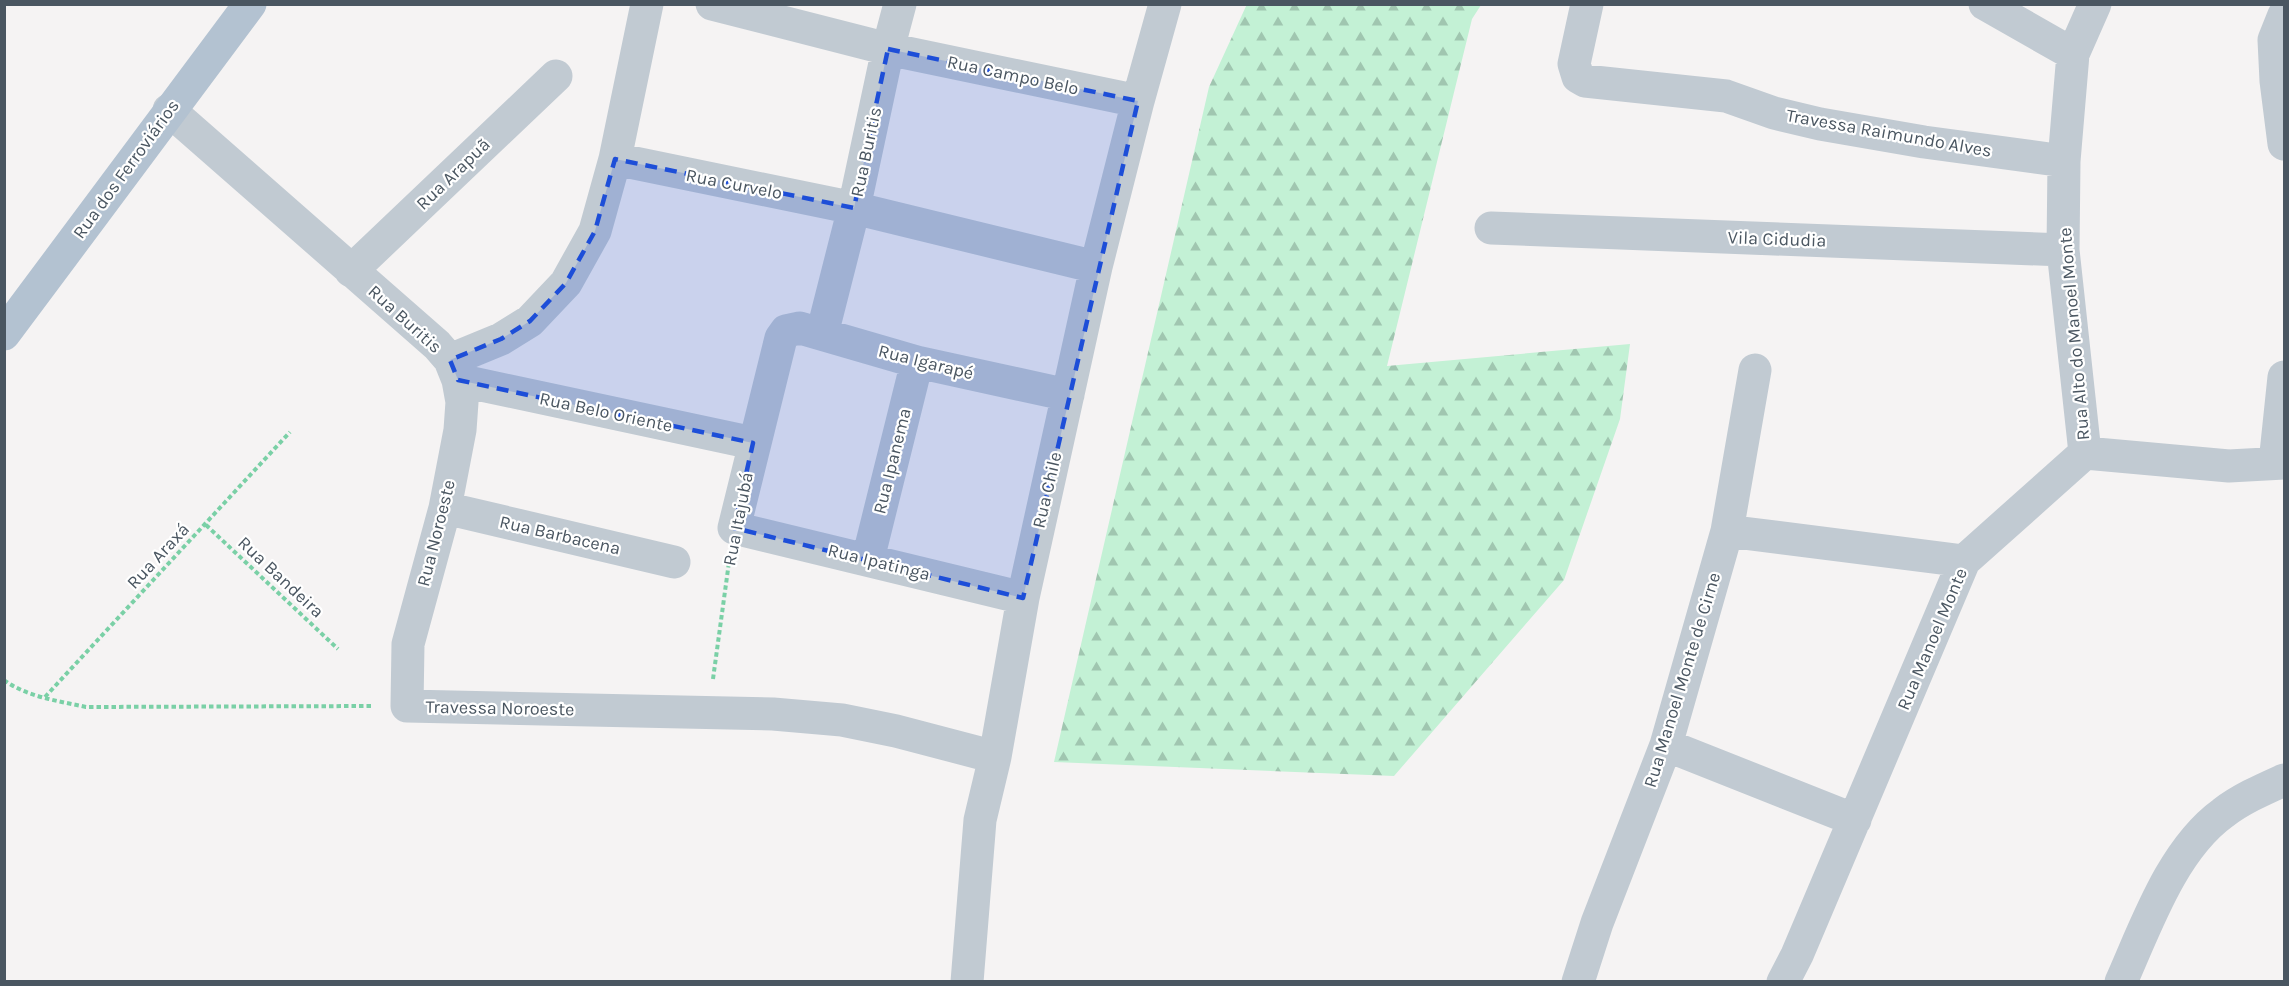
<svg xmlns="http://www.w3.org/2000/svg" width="2289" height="986" viewBox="0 0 2289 986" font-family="Karla,sans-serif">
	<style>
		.forest { fill: url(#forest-firs) }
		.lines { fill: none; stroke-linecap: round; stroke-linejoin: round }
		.path { stroke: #7ad0a6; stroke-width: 4; stroke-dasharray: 4.5 3; stroke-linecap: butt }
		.minor { stroke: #c1cad2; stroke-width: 33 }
		.major { stroke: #b3c2d1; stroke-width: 33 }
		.marked { fill: #1d4ed8; fill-opacity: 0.2; stroke: #1d4ed8; stroke-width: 4.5; stroke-dasharray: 12 8; stroke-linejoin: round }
		.labels { text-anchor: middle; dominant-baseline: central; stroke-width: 4.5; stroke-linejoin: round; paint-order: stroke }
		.street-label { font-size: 18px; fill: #4a5661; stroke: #fff }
	</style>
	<defs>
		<pattern id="forest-firs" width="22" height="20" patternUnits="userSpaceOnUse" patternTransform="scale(1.5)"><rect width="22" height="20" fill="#c3f1d5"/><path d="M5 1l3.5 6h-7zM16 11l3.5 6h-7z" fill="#a0c6b0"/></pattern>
	</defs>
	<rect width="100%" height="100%" fill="#f5f3f3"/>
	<path class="forest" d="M1247,4l234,1 -9,14 -85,347 243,-22 -10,75 -56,161 -170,196 -340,-14 155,-675z"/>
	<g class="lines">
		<path class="path" d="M206,525l132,124
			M713,679l16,-117
			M4,680c23,17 55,21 82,27l287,-1
			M45,697l245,-265"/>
		<path class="minor" d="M712,4l176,45 250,52
			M1587,4l-13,60 4,13 7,4 141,15 48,17 46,11 104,18 140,19
			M1985,4l88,50
			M2284,15l-10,25 2,41 8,63
			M169,110l268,235 13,15 8,20 4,22 -2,28 -15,78 -37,136 -1,62 366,8 69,6 54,11 99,26
			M615,159l239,49 242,59
			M1491,228l572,22
			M351,271l205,-195
			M822,334l32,-126 34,-159 12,-45
			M450,360l51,-21 29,-18 36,-38 29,-52 20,-72 32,-155
			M458,380l295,63
			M2085,453l-22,-203 1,-89 9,-107 22,-50
			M2275,463l9,-86
			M445,508l229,54
			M1727,531l237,30
			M868,559l49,-197
			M1023,598l-289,-70 47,-190 5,-7 14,-3 117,34 151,33
			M1666,745l189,75
			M967,982l13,-162 15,-63 28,-159 73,-331 42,-166 27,-97
			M1578,982l19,-59 69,-178 61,-214 28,-161
			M1783,982l14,-27 167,-394 121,-108 144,13 55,-3
			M2121,982c25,-56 51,-132 102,-169 18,-14 41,-24 61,-33"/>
		<path class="major" d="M4,334l246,-330"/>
	</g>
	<path class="marked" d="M888,49l250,52 -115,497 -289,-70 19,-85 -295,-63 -8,-20 51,-21 29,-18 36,-38 29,-52 20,-72 239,49z"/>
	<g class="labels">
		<g class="street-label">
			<text transform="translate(1013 75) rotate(12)">Rua Campo Belo</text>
			<text transform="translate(1889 133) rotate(10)">Travessa Raimundo Alves</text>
			<text transform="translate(866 152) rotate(-78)">Rua Buritis</text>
			<text transform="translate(126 169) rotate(-54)">Rua dos Ferroviários</text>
			<text transform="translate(453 174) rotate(-44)">Rua Arapuã</text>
			<text transform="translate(734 184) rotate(11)">Rua Curvelo</text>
			<text transform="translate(1777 239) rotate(2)">Vila Cidudia</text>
			<text transform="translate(405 319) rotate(42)">Rua Buritis</text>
			<text transform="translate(2074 334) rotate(-95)">Rua Alto do Manoel Monte</text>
			<text transform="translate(926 362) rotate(14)">Rua Igarapé</text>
			<text transform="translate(606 412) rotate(12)">Rua Belo Oriente</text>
			<text transform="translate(892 461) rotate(-76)">Rua Ipanema</text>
			<text transform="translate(1047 490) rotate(-77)">Rua Chile</text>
			<text transform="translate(738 519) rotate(-79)">Rua Itajubá</text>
			<text transform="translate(436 533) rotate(-76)">Rua Noroeste</text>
			<text transform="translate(560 535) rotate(13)">Rua Barbacena</text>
			<text transform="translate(158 556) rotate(-47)">Rua Araxá</text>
			<text transform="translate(879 562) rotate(14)">Rua Ipatinga</text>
			<text transform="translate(281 577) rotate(43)">Rua Bandeira</text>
			<text transform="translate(1932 639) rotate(-67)">Rua Manoel Monte</text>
			<text transform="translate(1682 680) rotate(-73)">Rua Manoel Monte de Cirne</text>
			<text transform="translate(500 708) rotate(1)">Travessa Noroeste</text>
		</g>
	</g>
	<rect width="2289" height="986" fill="none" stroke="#4a5661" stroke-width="12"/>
</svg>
